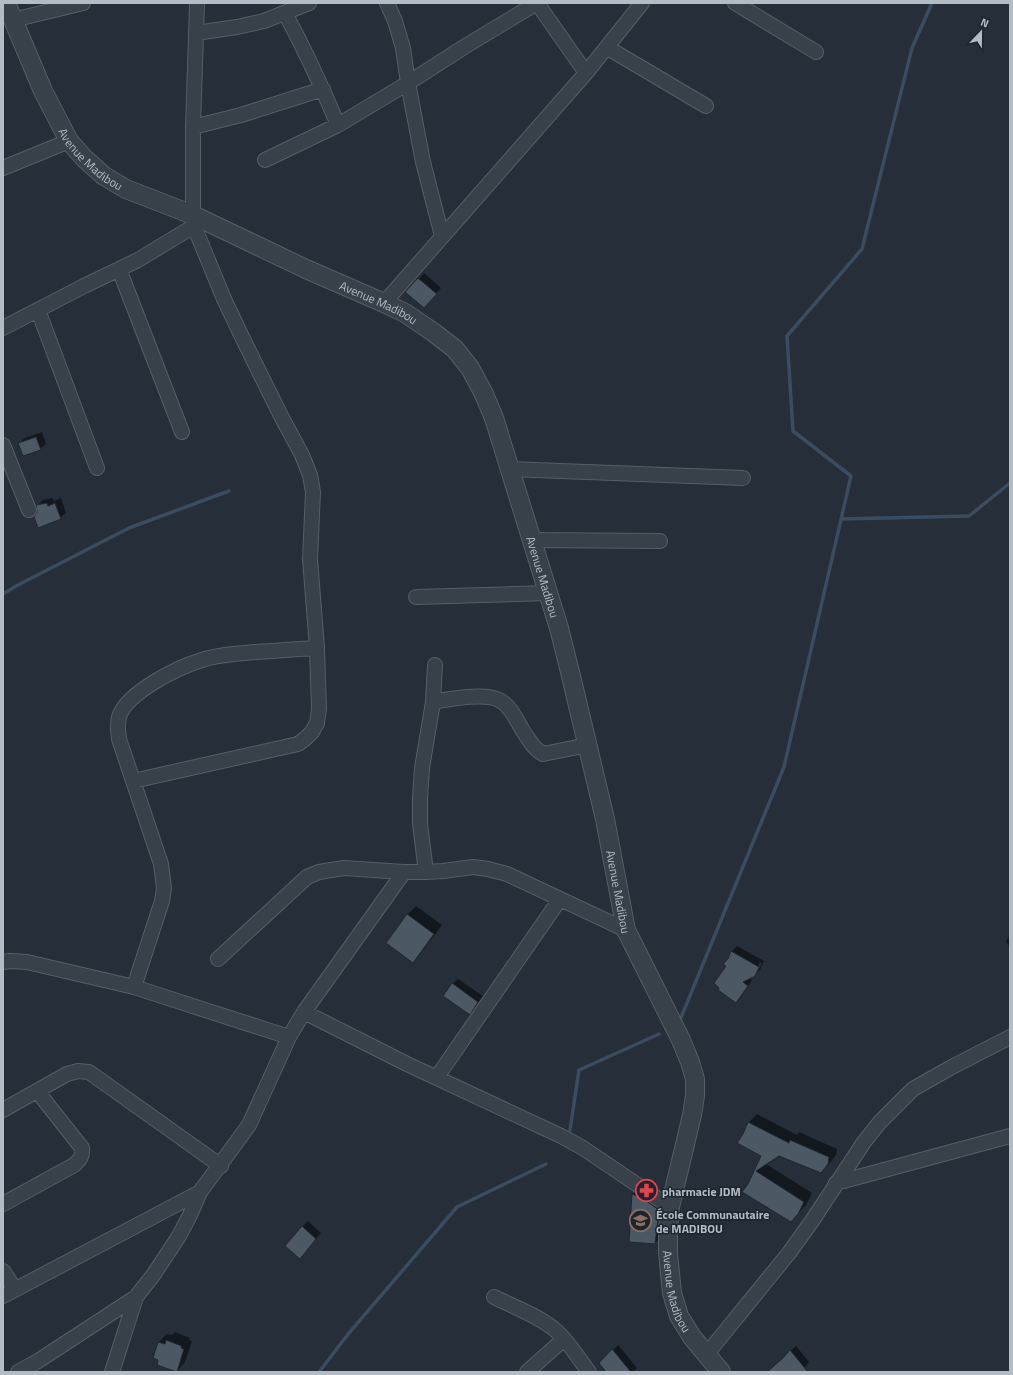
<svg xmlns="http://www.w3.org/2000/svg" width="1013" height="1375" viewBox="0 0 1013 1375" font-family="'Titillium Web',sans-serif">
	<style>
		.shadow { fill: #0007 }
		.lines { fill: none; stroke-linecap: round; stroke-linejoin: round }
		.stream { stroke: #3b4c61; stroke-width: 3.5 }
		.building { fill: #4d5865; stroke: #1f2730 }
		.minor-casing { stroke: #565e67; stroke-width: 16 }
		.tertiary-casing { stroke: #565e67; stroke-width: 20 }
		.minor { stroke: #38404a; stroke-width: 14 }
		.tertiary { stroke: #38404a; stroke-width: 18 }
		.labels { text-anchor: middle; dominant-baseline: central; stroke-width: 3; stroke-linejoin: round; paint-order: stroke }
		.street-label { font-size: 12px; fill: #b3bbc5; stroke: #1d252e }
		.poi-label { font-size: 12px; font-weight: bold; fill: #b3bbc5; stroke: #1d252e; text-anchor: start }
	</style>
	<rect width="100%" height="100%" fill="#252e39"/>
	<path class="shadow" d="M424,273l17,15 -11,13 -23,-9z
		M42,432l4,12 -6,5 -21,-6 6,-5z
		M52,498l2,3 7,-3 5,15 -6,5 -22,-6 -1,-6 6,-6z
		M416,906l26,19 -21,28 -9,8 -5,-46z
		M1010,935v13l-4,-7z
		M737,946l27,15 -4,9 -2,2 4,-9 -2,-1 -5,11h2l-8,5 3,2 -11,16 -14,-31 4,-13z
		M458,979l25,17 -13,17 -18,-29z
		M757,1114l40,21 2,-3 38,17 -1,6 -7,9 -8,8 -42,-17 -13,9 46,29 -6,12 -15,16 -43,-37 15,-28 -19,-22 5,-12z
		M641,1186l26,15 -4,34 -8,8 -25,-2 3,-47z
		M308,1221l13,12 -16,19 -3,-25z
		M175,1332l15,6 -1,2 3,1 -7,21 -8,9 -18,-29 8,-8 5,1z
		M618,1345l19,23 -4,4h-25l-7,-9z
		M796,1346l13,16 -8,10h-23l-4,-5z"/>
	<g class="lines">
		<path class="stream" d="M841,519l128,-3 41,-33
			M3,594l13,-8 113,-58 100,-37
			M680,1020l104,-253 67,-291 -58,-45 -6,-95 75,-87 50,-201 20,-45
			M570,1130l9,-60 80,-36
			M319,1372l30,-39 108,-126 89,-43"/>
	</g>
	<path class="building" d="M418,278l19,16 -13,14 -19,-16z
		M36,437l5,13 -18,6 -5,-13z
		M47,503l1,3 7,-3 6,16 -23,9 -4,-11 3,-5 -1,-7z
		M407,914l27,20 -21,29 -27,-20z
		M731,951l28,16 -4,9 -12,6 5,4 -12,17 -18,-13 1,-2 -5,-5 12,-17 -3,-2 5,-5z
		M452,983l26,19 -8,13 -27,-19z
		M748,1122l41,21 1,-3 39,17 -1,7 -7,9 -42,-17 -23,15 48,31 -6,12 -7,8 -49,-30 6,-8 13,-28 -24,-13 6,-9z
		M632,1194l10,4 17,12 -4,34 -26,-2z
		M302,1226l14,13 -16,20 -15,-13z
		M166,1340l16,6 -1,2 3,1 -7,23 -20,-7 1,-5 -5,-2 5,-16 7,2z
		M612,1349l19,23h-25l-7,-9z
		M790,1350l18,22h-41l16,-14z"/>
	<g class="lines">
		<defs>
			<path id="minor" d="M387,3l8,18 8,27 5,35 15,79 19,74
				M537,3l49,70
				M735,3l81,49
				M285,13c20,37 37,74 53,112
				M13,20l70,-17
				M196,33l41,-6 27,-6 45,-18
				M608,48l98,58
				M193,127l48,-12 82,-26
				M265,160l73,-35 70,-42 56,-36 73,-44
				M3,168l66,-27
				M119,269l63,163
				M384,303l202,-230 56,-70
				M38,310l59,158
				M3,328l81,-42 54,-26 56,-34
				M3,445l26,65
				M509,469l234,9
				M531,540l129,1
				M416,597l131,-4
				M433,702c16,-3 54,-10 68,-1 10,6 16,20 22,30 6,8 10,18 20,23l45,-9
				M133,781l165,-37 8,-6 6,-6 5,-9 2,-14 -2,-61 -7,-89 3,-67 -3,-17 -8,-20 -22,-41 -36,-73 -20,-42 -30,-73 -1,-11v-88l4,-124
				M426,872l-6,-48v-26l2,-30 11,-66 2,-37
				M218,959l89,-82 12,-5 25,-4 60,4h22l17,-1 30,-4 15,2 19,5 119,56
				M3,962l7,-1 17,1 107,25 155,50
				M134,987l28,-86 2,-13 -3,-24 -42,-125c-1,-8 -2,-14 0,-22 7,-24 59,-50 83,-57 17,-6 36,-6 54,-8 20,-1 40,-3 61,-4
				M304,1012l103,52 154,72 22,12 87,59
				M437,1077l123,-178
				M3,1110l64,-36 11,-3 11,1 132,94
				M836,1183l174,-47
				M3,1204l71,-39c6,-5 9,-9 8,-17l-45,-57
				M3,1271l12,18
				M3,1296l197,-104
				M494,1297c20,10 43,18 60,32 14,11 24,29 35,43
				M706,1355l83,-102 23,-32 52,-79 16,-20 33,-33 37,-21 60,-31
				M18,1372l20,-11 98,-64
				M112,1372l24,-75 18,-23 25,-38 11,-21 10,-23 49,-67 40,-88 15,-25 100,-140
				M527,1372l37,-33"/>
			<g id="tertiary">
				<path id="s1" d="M6,3l37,88 26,50 15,17 20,18 22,13 67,26 113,54 78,34 21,10 28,19 22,17 15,19 13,24 11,26 65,210 11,44 35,147 21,111 55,110 9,22 5,17v17l-3,19 -22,92 -2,21v25l4,40 7,23 13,21 29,35"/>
			</g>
		</defs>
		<use href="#minor" class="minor-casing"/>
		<use href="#tertiary" class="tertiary-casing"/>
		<use href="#minor" class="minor"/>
		<use href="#tertiary" class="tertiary"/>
	</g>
	<defs>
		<symbol id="pharmacy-ring" viewBox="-11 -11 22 22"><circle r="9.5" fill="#1d252e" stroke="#e0444e" stroke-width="1.5"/><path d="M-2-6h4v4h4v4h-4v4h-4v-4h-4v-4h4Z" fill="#e0444e"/></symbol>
		<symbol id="school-ring" viewBox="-11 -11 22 22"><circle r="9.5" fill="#1d252e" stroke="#8d6e63" stroke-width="1.5"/><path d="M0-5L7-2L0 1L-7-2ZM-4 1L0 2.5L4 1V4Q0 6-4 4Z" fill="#8d6e63"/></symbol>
	</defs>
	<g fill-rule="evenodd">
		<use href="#pharmacy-ring" x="634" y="1178" width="25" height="25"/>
		<use href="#school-ring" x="628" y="1208" width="25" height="25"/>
	</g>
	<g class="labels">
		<g class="street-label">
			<text stroke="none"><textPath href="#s1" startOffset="180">Avenue Madibou</textPath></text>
			<text stroke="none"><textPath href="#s1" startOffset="504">Avenue Madibou</textPath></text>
			<text stroke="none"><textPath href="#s1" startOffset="840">Avenue Madibou</textPath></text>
			<text stroke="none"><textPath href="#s1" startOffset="1164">Avenue Madibou</textPath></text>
			<text stroke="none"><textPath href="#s1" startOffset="1584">Avenue Madibou</textPath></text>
		</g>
		<g class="poi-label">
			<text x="662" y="1191">pharmacie JDM</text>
			<text x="656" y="1214">École Communautaire<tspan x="656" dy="14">de MADIBOU</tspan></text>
		</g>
	</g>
	<rect width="1013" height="1375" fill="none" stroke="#b3bbc5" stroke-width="8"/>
	<g transform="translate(981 32) rotate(22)" stroke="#1d252e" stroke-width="3" paint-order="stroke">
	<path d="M0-3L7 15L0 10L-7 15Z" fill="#b3bbc5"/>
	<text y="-6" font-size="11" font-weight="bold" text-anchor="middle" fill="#b3bbc5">N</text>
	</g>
</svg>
